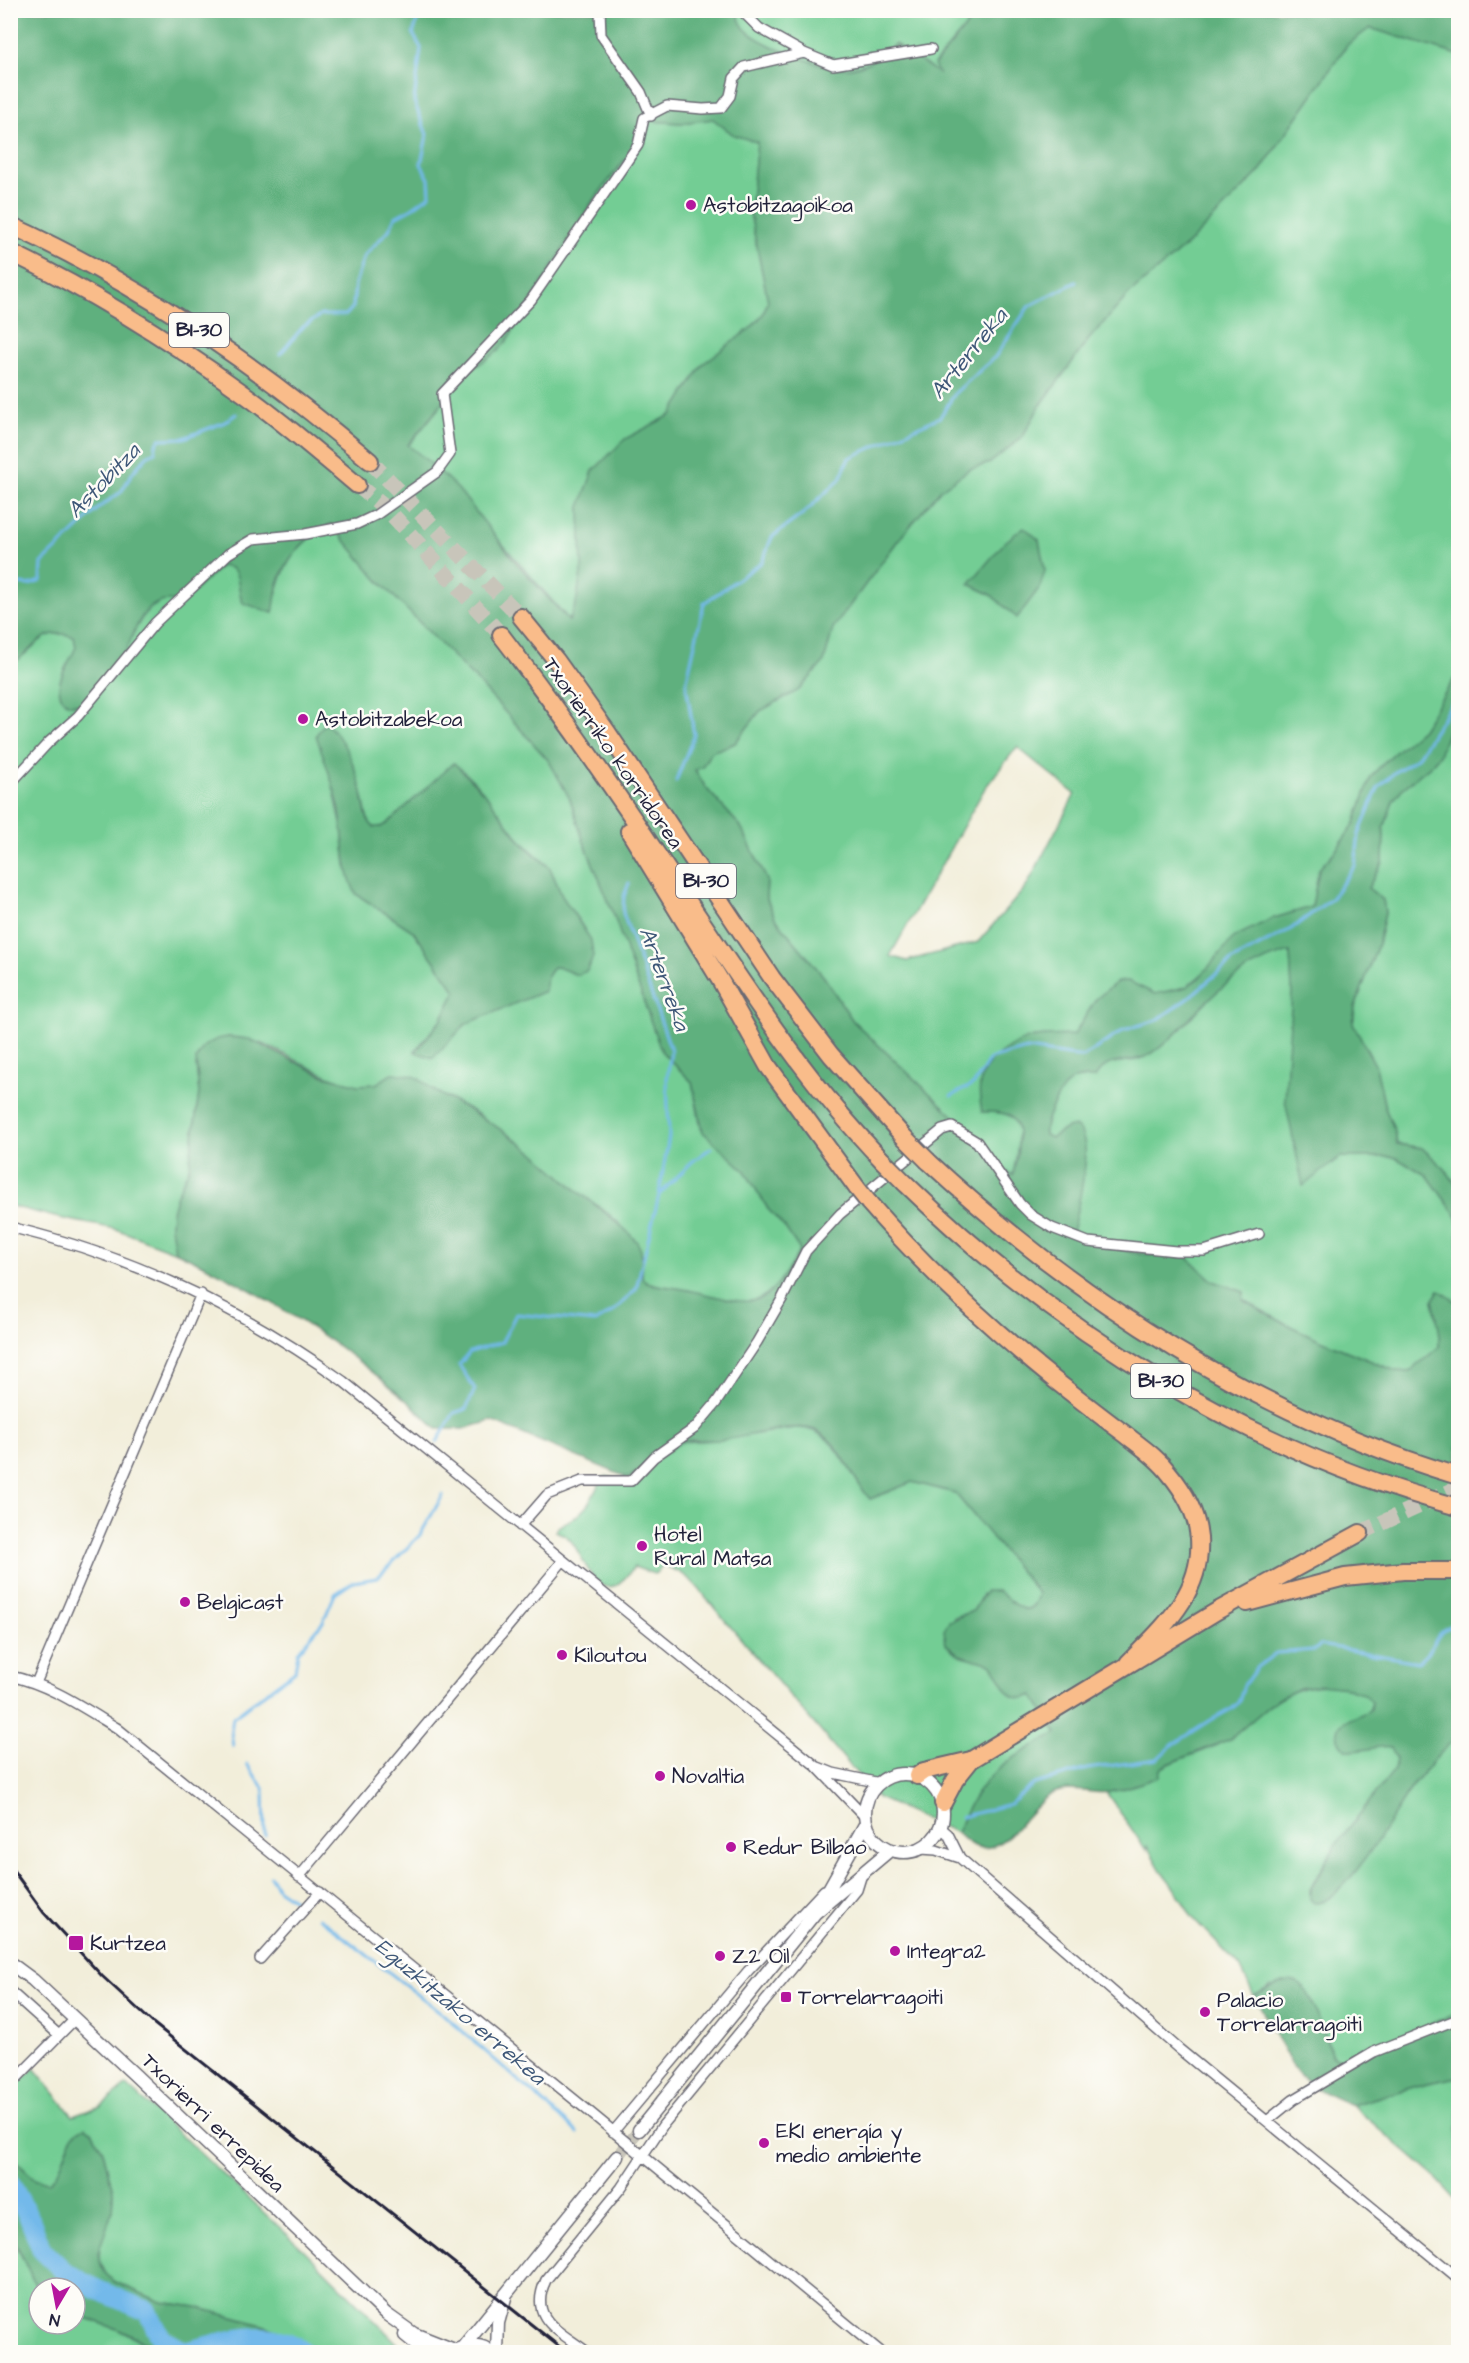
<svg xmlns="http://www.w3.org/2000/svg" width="1469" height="2363" viewBox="0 0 1469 2363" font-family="'Architects Daughter',sans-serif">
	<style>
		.green { fill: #73cd94; stroke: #4a7868; stroke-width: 1.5; fill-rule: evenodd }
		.forest { fill: #5eb07e; stroke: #40695c; stroke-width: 1.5; fill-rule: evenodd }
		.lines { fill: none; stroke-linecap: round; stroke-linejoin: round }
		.stream { stroke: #73b9ea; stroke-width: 3 }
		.river { stroke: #73b9ea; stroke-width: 20 }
		.tertiary-tunnel { stroke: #c8c5ba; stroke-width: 12; stroke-dasharray: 12 6; stroke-linecap: butt }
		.motorway-tunnel { stroke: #c8c5ba; stroke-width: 16; stroke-dasharray: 16 8; stroke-linecap: butt }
		.minor-casing { stroke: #6b6973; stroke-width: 12 }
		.tertiary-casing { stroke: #6b6973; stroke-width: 15 }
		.motorway-casing { stroke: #6b6973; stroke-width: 20 }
		.minor { stroke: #fff; stroke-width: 9 }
		.tertiary { stroke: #fff; stroke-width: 12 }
		.motorway { stroke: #f9bc8a; stroke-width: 16 }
		.rail { stroke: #22223b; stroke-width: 3 }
		.motorway-bridge-casing { stroke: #6b6973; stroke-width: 20; stroke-linecap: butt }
		.motorway-bridge { stroke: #f9bc8a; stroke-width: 16 }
		.poi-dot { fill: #b5179e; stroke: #fdfcf7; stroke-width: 2 }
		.labels { text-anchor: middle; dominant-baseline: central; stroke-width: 5; stroke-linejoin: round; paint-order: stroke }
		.shield { fill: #fdfcf7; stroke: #646373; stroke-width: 1.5 }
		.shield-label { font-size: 20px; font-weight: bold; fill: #22223b }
		.poi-label { font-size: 21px; fill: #22223b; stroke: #fdfcf7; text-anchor: start }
		.street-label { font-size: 21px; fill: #22223b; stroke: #fdfcf7 }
		.water-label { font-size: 22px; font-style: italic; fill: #3e5778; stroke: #fdfcf7 }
	</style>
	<rect width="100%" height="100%" fill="#fdfcf7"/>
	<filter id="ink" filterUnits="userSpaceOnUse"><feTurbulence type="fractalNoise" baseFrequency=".0167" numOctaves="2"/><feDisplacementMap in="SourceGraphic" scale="12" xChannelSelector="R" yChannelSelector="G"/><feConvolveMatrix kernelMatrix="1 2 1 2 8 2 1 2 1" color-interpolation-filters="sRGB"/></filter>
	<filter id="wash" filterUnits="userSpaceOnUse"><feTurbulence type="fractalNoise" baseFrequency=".008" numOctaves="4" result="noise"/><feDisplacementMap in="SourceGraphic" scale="24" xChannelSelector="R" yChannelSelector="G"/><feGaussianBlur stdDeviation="1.35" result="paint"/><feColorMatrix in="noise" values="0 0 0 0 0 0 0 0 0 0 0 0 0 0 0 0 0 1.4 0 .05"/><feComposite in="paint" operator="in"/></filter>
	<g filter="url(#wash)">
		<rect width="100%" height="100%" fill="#f2eeda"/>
		<path class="green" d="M738,10l241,1 -45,53 5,10c-20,-4 -42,-11 -63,-12 -11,-1 -23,7 -36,7 -19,-1 -84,-26 -96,-41 -4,-5 -6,-12 -6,-18z
			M1370,28l88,27v618l-36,56 -39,34 -12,14 -16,46 -18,26 -18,20 -7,38 -41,12 -85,68 -31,7 -27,-13 -32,18 -22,36 -41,2 -51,75c8,0 20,-1 28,4 15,11 5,44 3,59l-12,-5 -17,-25 -131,-124 -29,-44 -49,-59 -9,-21 1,-17 -26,-53 -35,-39 -11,-18 7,-3 9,-15 24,-9 25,-32 39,-21 25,-28 9,-34 63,-85 45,-54 29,-20 20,-6 32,-26 18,-31 49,-67 40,-45 60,-51 71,-72 87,-126zM969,584l71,3 -23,30 -27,-23zM1017,747l58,47 -49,93 -48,55 -71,19 -17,-5 95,-168z
			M713,119l21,16 23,7 -7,71 18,88 -5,13 -11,13 -49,37 -32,51 -46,24 -45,68 2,61 -6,36 -6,17 -135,-154 -27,-21 60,-74 30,-21 92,-146 49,-64 12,-20 30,2z
			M331,523l46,56 102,104 70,78 21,38 14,43 28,68 47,135 4,8 29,29 9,46 44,43 23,38 18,20 14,21c-15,26 -32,58 -68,52 -13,-3 -27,-8 -40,-11 -15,-4 -31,-4 -45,-9l-5,-4 1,-21 -7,-16 -25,-25 -33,-25 -44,-38 -58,-40 -45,-24 -15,-12 -23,-4c-6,4 -12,10 -20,12 -8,2 -16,0 -23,-2 -42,-9 -81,-47 -122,-46l-32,28 3,28 -10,75 -13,29 -4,15 -1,15 5,25 -60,-23 -57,-11 -48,-12 -1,-542c24,-11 30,-40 64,-27l2,10c-6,17 -26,36 -11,55l10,3 55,-67 12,-20 8,-9 13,-9 19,3 39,-37 13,3 33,42 5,2c8,-43 20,-67 59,-90zM328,725c16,16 29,50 35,72 3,10 2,24 12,31l11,-3 67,-62c27,19 44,48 64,73 9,11 21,19 30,29 7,7 9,20 14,29 12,23 41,46 28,74l-12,7 -19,-8h-5l-6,9 -2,15 -79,33 -33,34 -18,-7 26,-31 15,-29 -43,-60 -57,-37 -10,-29 -4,-37 -9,-42z
			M1458,703v484l-13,-18 -23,-21 -25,-4 -2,-13 -10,-23 -9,-41 -23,-43 2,-17 23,-63 7,-31 -2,-13 -15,-12 15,-26 1,-34 9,-27 8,-11 29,-24 9,-11z
			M1290,951l13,234 37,-28h54l33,18 31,43v85l-19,-13 -6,10 6,28v19l-30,25 -13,-1c-52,-21 -105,-41 -153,-72l1,-7 -31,-11 -26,-24 -54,-4 -62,-20 15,-76 -19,-29 -16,10 -6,-3c-3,-13 15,-46 26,-54 6,-5 16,-3 24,-3 10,-22 25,-13 43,-19 8,-2 17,-10 24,-14 20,-13 29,-29 46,-45 24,-23 50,-40 82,-49z
			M795,1428c43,-1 51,45 75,71l42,-17 43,11 83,100c-5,28 -24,13 -36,1l-20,1 -9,16 -19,6 -10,20c7,25 32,15 48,28 9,8 10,21 18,29l4,3 19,-2 24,38c-51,28 -79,42 -100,100l-79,-35 -162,-188c-17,-21 -26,-37 -54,-45l-4,7 -4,2 -20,-7c-35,49 -46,-5 -63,-26 -4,-5 -10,-8 -16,-10l3,-4c7,-5 18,-9 24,-16 13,-11 12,-26 24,-35l13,3 12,-3 50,-34 37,-2z
			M1328,1685c14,3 36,3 44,17l-3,9 -20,9 -10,9 -1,8 24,13 19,-5 10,2c4,5 6,10 5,17 -3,12 -15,24 -23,34 -22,30 -48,58 -63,92l7,13c31,-4 75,-90 95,-116 14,-19 30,-36 46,-52v277l-52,23 -67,24 -7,-3 -7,-22 -22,-47 -32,-1 -17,10 -14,-29 -48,-50 -15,-25 -14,-18 -16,-28 -1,4 -40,-58 52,-15 2,-8c19,-12 42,-15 60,-26 38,-23 58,-58 108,-58z
			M34,2068l39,48 28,-10 26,-21 175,163 100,100 -4,4h-75l-33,-17 -28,-10 -66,-18 -35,-5 -46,-20 -9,-8 -7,-15 1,-16 12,-31 1,-21 -10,-40 -11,-20 -13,-1 -2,2 -21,44 -7,6 -13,-2 -25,-23v-68z
			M1458,2077v125l-24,-26 -82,-71 75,-22z
			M10,2232l29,61v31h36v-10l42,15 30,16 51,2 38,5h-225z"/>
		<path class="forest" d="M11,11h727c0,5 2,12 6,17 15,17 84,43 106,40 18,-2 31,-13 45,-24l43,29 -4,-8 45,-54h479v44l-88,-27 -23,17 -87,126 -71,72 -60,51 -40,45 -49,67 -18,31 -32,26 -20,6 -29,20 -45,54 -63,85 -9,34 -25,28 -39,21 -25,32 -24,9 -9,15 -7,3 11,18 35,39 26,53 -1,17 9,21 49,59 29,44 131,124 17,25 12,5c3,-15 12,-48 -3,-59 -8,-5 -20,-4 -28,-4 -2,-11 -4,-22 -1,-33 4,-19 36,-39 55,-42 12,-2 25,-1 38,-2l22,-36 21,-17 11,-1 27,13 31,-7 13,-9 35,-41 37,-18 41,-12 7,-38 18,-20 18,-26 16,-46 12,-14 39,-34 36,-56v30l-19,52 -9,11 -29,24 -8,11 -9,27 -1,34 -15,26 15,12 2,13 -7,31 -23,63 -2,17 23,43 9,41 10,23 2,13 25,4 23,21 13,18v31l-31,-43 -33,-18h-54l-37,29 -18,-86 7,-109 -2,-39c-32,8 -58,25 -82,48 -20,19 -34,39 -57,54 -19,12 -44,0 -56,24 -8,0 -17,-2 -24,3 -11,8 -29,41 -26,54l6,3 16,-10 8,-2c23,14 1,84 -3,107l61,20 54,4 26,24 31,11 -1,8c48,30 101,50 153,71l13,1 30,-25v-19l-6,-28 6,-10 19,13v432c-16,16 -32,33 -46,52 -18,24 -67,118 -98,116l-4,-4v-9l28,-48 56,-72 2,-12 -5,-11c-15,-4 -46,15 -53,-8 -1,-5 0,-10 3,-14 8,-8 21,-9 30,-16l1,-7 -8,-8 -16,-6 -28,-3 -20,3 -24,12 -46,39 -64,26 -6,4 -1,8c-16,5 -33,12 -49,15 -17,3 -37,-6 -54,0 -33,13 -58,87 -99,41 21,-58 49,-72 100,-100l-24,-38c-27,13 -29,-16 -42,-31l-31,-9 -14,-11 -2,-14 5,-9 24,-10 13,-20h12c12,9 33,35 40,2l-83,-100 -43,-11 -42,17c-19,-21 -27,-54 -53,-68 -21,-11 -70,7 -95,9 -12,1 -29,-2 -41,2 -12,4 -41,28 -53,36l-137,-57 -28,8h-26c-74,-73 -168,-134 -262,-178l-4,-24 1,-15 4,-15 13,-29 10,-75 -3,-34 8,-13 13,-7 11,-2 21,2 73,36 35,10 19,-1 17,-11c7,1 17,1 23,4 8,4 14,12 22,16 34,18 67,37 97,61 16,12 30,27 45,39 20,16 40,29 56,48 13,16 -2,33 11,42 14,4 30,4 45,8 66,15 71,22 108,-41l-14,-21 -18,-20 -23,-38 -42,-39 -11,-50 -29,-29 -4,-8 -47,-135 -28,-68 -14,-43 -21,-38 -70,-78 -102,-104 -46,-55c-25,12 -45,34 -53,60 -3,10 -3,20 -5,29l-30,-10c-8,-15 1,-37 -22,-37l-39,37c-45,-13 -46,38 -64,62 -11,14 -24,26 -35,39h-14c-23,-14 1,-41 7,-57l-2,-10c-34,-13 -40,16 -63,27zM713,119l21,16 23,7 -7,71 18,88 -5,13 -11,13 -49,37 -32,51 -46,24 -32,32 -13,36 2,61 -6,36 -7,17 -54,-60 -57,-72 -23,-22 -27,-22 60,-73 30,-21 9,-10 83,-136 49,-64 12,-20 30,2z
			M1024,527l15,13 6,31 -5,16 -23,31 -27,-24 -21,-10 36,-42z
			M325,723c19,13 30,44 36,65 3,12 3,32 13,39h7l7,-4 66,-60 33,33 33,45 30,27 12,28 29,44 2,16 -6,15 -10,4 -19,-8h-5l-6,9 -2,15 -79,33 -33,34 -18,-6 26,-32 15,-29 -43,-60 -57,-37c-14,-27 -11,-58 -17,-87 -6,-25 -15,-48 -23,-72z
			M1282,1982c7,-1 13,-2 19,3 13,10 24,54 31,71l7,3 67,-24 52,-23v65l-31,6 -75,22c-21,-8 -45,-19 -59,-38l-39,-71z
			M85,2127l7,4 11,20 10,40 -1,21 -14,41 4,15 4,6 9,8 46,20 35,5 66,18 28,10 33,17h-87l-38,-5 -45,-1 -36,-17 -42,-15v-26h-36v5l-28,-61v-75l25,23 13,2c18,-13 15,-48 36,-55z"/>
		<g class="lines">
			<path class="stream" d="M280,354l23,-27 18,-12h25l7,-8 2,-23 9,-28 25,-26 6,-13 17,-9 18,-13 -1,-16 -8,-15 6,-29 -13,-34 7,-53 -8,-14 6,-19 5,-5
				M10,583l19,2 12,-4 1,-18 59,-57 20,-14 12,-20 14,-16 8,-4 1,-8 4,-5 24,-1 41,-16 11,-8
				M676,781l18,-46 -8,-51 18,-81 58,-41 10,-25 32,-24 36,-34 9,-21 91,-41 16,-25 39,-35 34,-51 47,-24
				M629,883l-5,13 -1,17 48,137 -4,29 2,57 -10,58
				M951,1096l23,-12 16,-25 37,-10 56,8 41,-27 33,-10 30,-21 46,-39 58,-31 40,-30 24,-33 4,-32 19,-46 17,-16 22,-14 41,-64
				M437,1442l17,-29 12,-4 9,-20 -16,-24 11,-13 32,-10 14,-28 79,8 19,-11 22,-22 23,-94 34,-34 18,-13
				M233,1746l-2,-14 2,-15 62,-46 3,-19 25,-30 12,-28 18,-12 24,-4 43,-43 23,-40
				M247,1764l17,25 1,47
				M961,1817l49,-13 24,-20 53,-15 70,-10 14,-13 40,-26 22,-12 5,-5 6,-18 13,-18 11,-8 8,-6 38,-3 7,-5 97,17c3,-3 7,-6 10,-10 8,-13 12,-22 27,-28l3,1
				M270,1876l8,13 18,12
				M319,1918l124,96 135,119"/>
			<path class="river" d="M10,2183l20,36 12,31 23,22 33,18 49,21 15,28 24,13c38,-11 84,-27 118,0"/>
		</g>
	</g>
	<g filter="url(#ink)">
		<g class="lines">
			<path class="tertiary-tunnel" d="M617,2157l22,-27"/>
			<path class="motorway-tunnel" d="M370,461l151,156
				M357,485l30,24 114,126
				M1360,1533l98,-45"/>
			<defs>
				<path id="minor" d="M600,10l1,25 40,57 10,24
					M741,10l18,18 45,25
					M10,784l39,-42 29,-26 77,-93 73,-69 25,-15 52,-5 52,-10 19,-9 61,-43 13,-18 -8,-60 89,-94 107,-155 6,-27 23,-12 36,3 18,-1 9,-12 4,-18 10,-11 60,-14 29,12 98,-16
					M10,1227c121,29 233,82 333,154l473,385 49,51
					M520,1526l27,-31 35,-14h49l23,-24 41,-29 21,-25 41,-61 25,-43 24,-48 34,-37 102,-84 10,-3 25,15 43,62 11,11 21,13 36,14 88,9h28l55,-17
					M10,1676c39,8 74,32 107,52l469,381 295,243
					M36,1683l165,-389
					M818,1767l15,6 47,10
					M941,1828l7,6 12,24 219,191 279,229
					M921,1849l15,1 24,8
					M299,1877l263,-315
					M260,1959l60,-67
					M10,1991l49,44
					M10,2085l65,-66
					M1267,2121l26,-21 81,-48 84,-33
					M613,2132l135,-161 76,-81
					M587,2352c-27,-21 -60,-33 -41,-72l75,-92 42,-63 194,-235 5,-16
					M1455,2352l3,-4"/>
				<path id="tertiary" d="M865 1813a39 39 0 1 1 78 0a39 39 0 1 1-78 0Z
					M820,1905l46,-82
					M10,1963l23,17 103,96 250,238 28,20 43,17
					M639,2130l176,-217 75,-63
					M405,2335l21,17
					M463,2347l154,-190
					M459,2349c11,-5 23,-5 32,3
					M497,2352l1,-29 7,-25"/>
				<path id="motorway" d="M10,225c132,60 251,143 360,236
					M10,252c81,39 158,87 230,139 41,29 79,62 117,94
					M521,617l35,43 52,73 164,245 59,77 72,81
					M501,635c65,84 125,171 183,260 62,93 121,185 199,266
					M629,831l91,149 48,86 89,122
					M928,1161c152,141 331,255 530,315
					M905,1183c155,151 344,268 553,324
					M869,1203c57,66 120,124 187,178 23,18 46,36 69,53 15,12 32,23 44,39 15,18 28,41 30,65 4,55 -36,89 -71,125
					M1247,1603l98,-26 58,-6h55
					M917,1776l7,-5 47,-11 246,-149 143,-78
					M943,1803l12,-23 16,-20"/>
			</defs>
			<use href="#minor" class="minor-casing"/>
			<use href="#tertiary" class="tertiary-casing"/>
			<use href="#motorway" class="motorway-casing"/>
			<use href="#minor" class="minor"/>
			<use href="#tertiary" class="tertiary"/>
			<use href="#motorway" class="motorway"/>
			<path class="rail" d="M10,1866l34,47 58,63 51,47 413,329"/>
			<defs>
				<path id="motorway-bridge" d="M903,1136l25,25
					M883,1161l22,22
					M857,1188l12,15"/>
			</defs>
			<use href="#motorway-bridge" class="motorway-bridge-casing"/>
			<use href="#motorway-bridge" class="motorway-bridge"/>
		</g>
	</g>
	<g class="poi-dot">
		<circle cx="691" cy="205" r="6"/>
		<circle cx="303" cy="719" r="6"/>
		<circle cx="642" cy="1546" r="6"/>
		<circle cx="185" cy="1602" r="6"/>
		<circle cx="562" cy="1655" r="6"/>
		<circle cx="660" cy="1776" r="6"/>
		<circle cx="731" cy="1847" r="6"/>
		<rect x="68" y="1935" width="16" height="16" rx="3"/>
		<circle cx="895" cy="1951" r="6"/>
		<circle cx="720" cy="1956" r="6"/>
		<rect x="780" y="1991" width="12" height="12" rx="3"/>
		<circle cx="1205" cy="2012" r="6"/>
		<circle cx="764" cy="2143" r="6"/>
	</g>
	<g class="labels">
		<g class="shield">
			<rect x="169" y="313" width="60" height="34" rx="4.5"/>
			<rect x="676" y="864" width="60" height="34" rx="4.5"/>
			<rect x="1131" y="1364" width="60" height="34" rx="4.5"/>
		</g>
		<g class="shield-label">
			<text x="199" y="330">BI-30</text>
			<text x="706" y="881">BI-30</text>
			<text x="1161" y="1381">BI-30</text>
		</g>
		<g class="poi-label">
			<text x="703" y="205">Astobitzagoikoa</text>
			<text x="315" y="719">Astobitzabekoa</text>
			<text x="654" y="1534">Hotel<tspan x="654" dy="24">Rural Matsa</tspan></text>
			<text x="197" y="1602">Belgicast</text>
			<text x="574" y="1655">Kiloutou</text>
			<text x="672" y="1776">Novaltia</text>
			<text x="743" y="1847">Redur Bilbao</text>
			<text x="90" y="1943">Kurtzea</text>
			<text x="907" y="1951">Integra2</text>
			<text x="732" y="1956">Z2 Oil</text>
			<text x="798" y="1997">Torrelarragoiti</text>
			<text x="1217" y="2000">Palacio<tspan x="1217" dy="24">Torrelarragoiti</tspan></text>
			<text x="776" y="2131">EKI energía y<tspan x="776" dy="24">medio ambiente</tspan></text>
		</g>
		<g class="street-label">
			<text transform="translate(613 753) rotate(55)">Txorierriko korridorea</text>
			<text transform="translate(213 2123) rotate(44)">Txorierri errepidea</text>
		</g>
		<g class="water-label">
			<text transform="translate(969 354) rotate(-51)">Arterreka</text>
			<text transform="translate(104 481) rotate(-46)">Astobitza</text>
			<text transform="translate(664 979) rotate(70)">Arterreka</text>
			<text transform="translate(460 2012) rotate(40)">Eguzkitzako errekea</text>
		</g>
	</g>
	<rect width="1469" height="2363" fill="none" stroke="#fdfcf7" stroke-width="36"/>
	<g transform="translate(57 2306) rotate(190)"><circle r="28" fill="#fdfcf7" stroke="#a5a5ac" stroke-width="1.5"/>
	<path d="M0-4.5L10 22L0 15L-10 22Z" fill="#b5179e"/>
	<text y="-9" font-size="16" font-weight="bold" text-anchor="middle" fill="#22223b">N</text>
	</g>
</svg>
